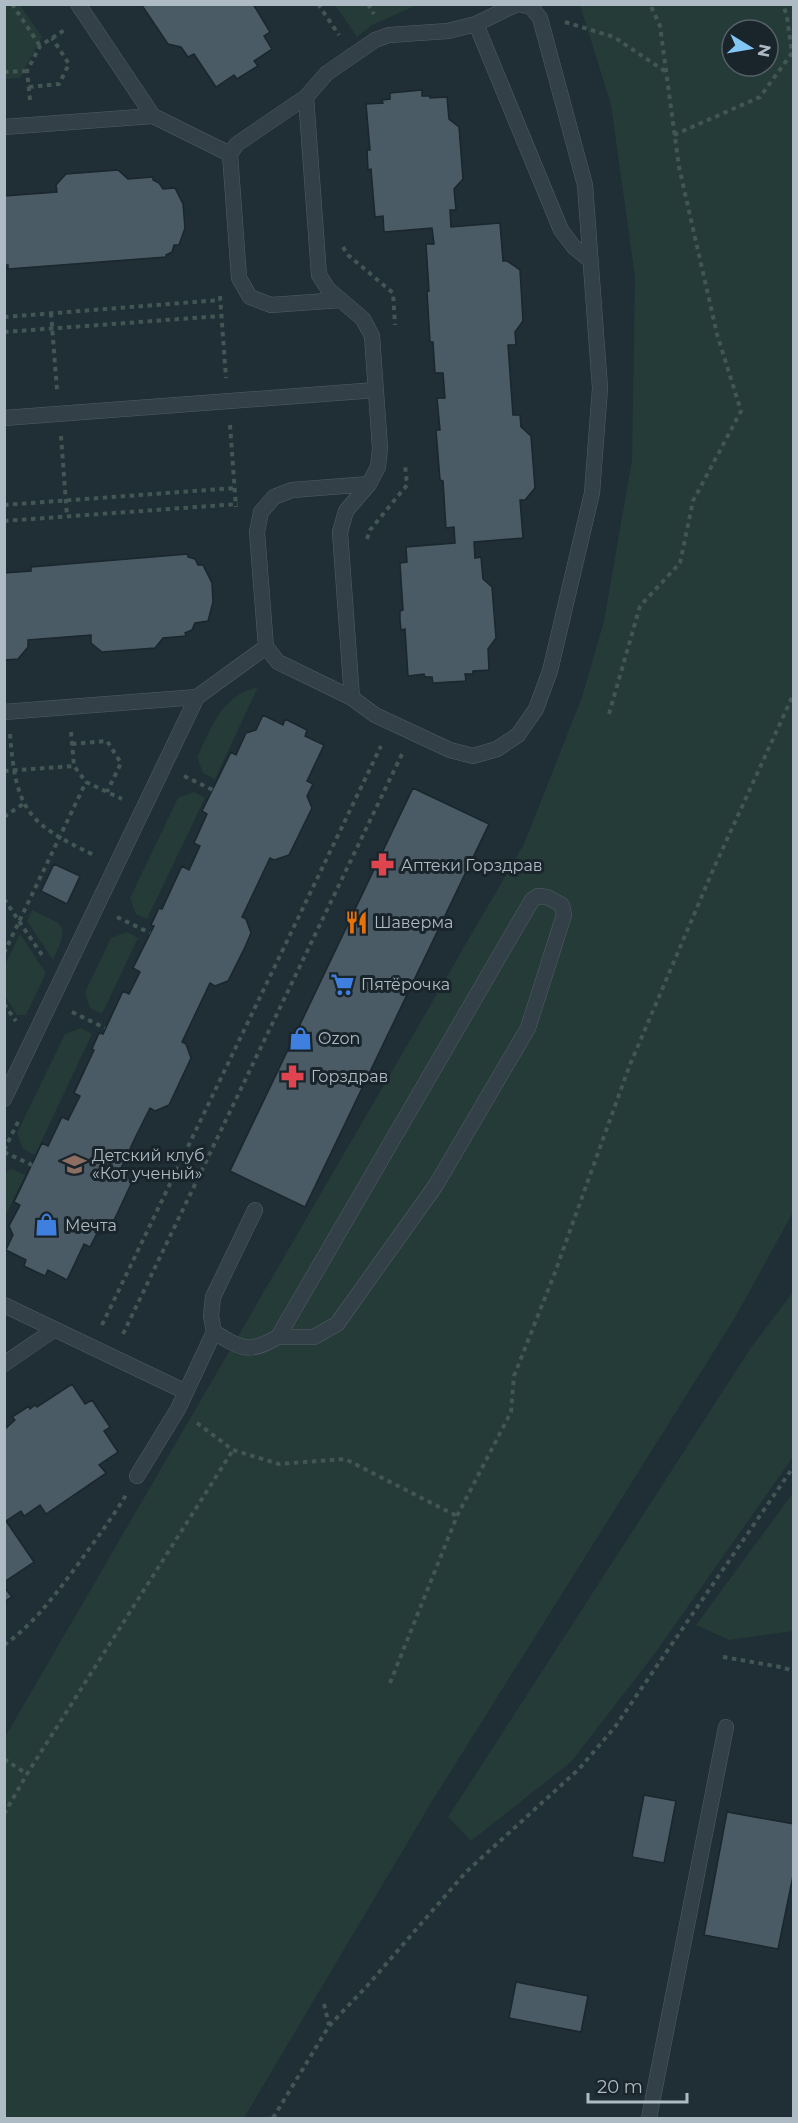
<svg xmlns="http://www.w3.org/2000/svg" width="798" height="2123" viewBox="0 0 798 2123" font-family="Montserrat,sans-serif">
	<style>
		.green { fill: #253b37; fill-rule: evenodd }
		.building { fill: #4b5b65; stroke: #1b262d; stroke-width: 1.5 }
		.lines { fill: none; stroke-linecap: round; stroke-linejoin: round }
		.lane-casing { stroke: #515d65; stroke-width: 16 }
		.path { stroke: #425654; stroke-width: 4; stroke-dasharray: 4.5 4.5; stroke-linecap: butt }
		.lane { stroke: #344047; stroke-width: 15 }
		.labels { text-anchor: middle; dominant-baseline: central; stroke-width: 6; stroke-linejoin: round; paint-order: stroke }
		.poi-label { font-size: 16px; fill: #aebbc4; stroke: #19242b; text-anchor: start }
	</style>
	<rect width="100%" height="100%" fill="#202e36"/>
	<path class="green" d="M5,4l15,1 22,32 -22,41 -15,1z
		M335,5h82l-45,20 -15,12z
		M580,5h213v1207l-57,104 -305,487 -187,315h-239v-381l519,-893 58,-147 22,-76 28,-161 3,-183 -24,-172zM732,30h36v36h-36z
		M258,687l-43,92 -12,-6 -6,-16c16,-32 24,-61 61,-70z
		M194,792l11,6 -58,121 -11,-5 -6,-16 48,-100z
		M32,910c33,16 38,13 21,50l-26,-39z
		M127,932l11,6 -36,76 -12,-6 -5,-16 26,-54z
		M20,934l26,39 -20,42h-9l-12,-19 -1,-29z
		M81,1028l11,6 -57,121 -12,-6 -6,-16 48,-99z
		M13,1169l12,6 -20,42v-45z
		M793,1292v165l-140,199 -82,106 -100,79 -23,-24 302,-468z
		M793,1493v138l-64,9 -33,-15z"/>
	<path class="building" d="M141,4h112l17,28 -6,4 8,13 -18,12 4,5 -21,13 -3,-4 -18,12 -22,-33 -6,3 -7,-10 -13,-3z
		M422,90v6h8v2l17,-1 2,22 10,8 4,52 -9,10 2,21h-6l1,17 49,-4 3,38h4l13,9 3,51 -8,11 1,13h-8l5,70h7l1,12 10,9 4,52 -10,12h-5l3,38 -49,4 1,16 6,-1 2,22 9,8 4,51 -8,11 1,21 -16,1v3h-8l1,7 -33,2 -1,-6h-7l-1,-3 -16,2 -3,-47 -4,1 -1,-10v-9l3,-1 -3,-47 7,-1 -1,-15 49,-4 -1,-16 -8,1 -3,-47 -3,-1 -4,-50h4l-3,-32h8l-2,-25h-8l-2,-31h-3l-3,-51h2l-3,-47h8l-2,-16 -48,4 -1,-16 -8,1 -4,-48 -3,1 -1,-20h3l-4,-46 17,-1 -1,-3 8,-1v-6z
		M118,170l10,9 25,-2v3l6,3 4,6 12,-1 8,16 2,24 -6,17h-5l-2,7 -6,3v2l-158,12v-4h-4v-69l53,-4 -1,-7 10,-11z
		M188,554v3l7,2 3,6h5l9,18 1,19 -5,19 -13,2 -3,7 -7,3 1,3 -23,2 -8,10 -53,4 -11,-9v-8l-63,5v7l-10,12 -14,1v-87l27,-2v-4z
		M263,715l20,10 2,-6 22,11 -2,6 19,9 -17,36 6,3 -6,12 5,12 -23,47 -15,5 -4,-2 -28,59 4,2 5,14 -6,14 -17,34 -13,5 -5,-3 -28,59 4,2 5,14 -22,47 -14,6 -5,-3 -14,28 -15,32 5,2 5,14 -22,47 -13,4 -6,12 -6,-3 -17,36 -19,-10 -3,6 -21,-10 2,-6 -20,-10 7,-15 -4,-9 11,-21 -6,-3 28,-59 6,3 14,-29 6,3 12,-24 -6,-3 20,-43 -2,-1 7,-16 4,1 20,-43 6,3 11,-22 -7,-4 21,-42 -3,-1 8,-17 3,1 20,-43 7,4 11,-24 -6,-3 13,-29 -5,-3 29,-59 5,3 10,-22 10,-3z
		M413,788l76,36 -184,383 -75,-36z
		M54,864l26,12 -13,28 -26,-13z
		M72,1384l13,20 7,-4 18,27 -6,4 14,21 -19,13 7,8 -60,41 -6,-9 -16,11 -3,-5 -15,10 28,41 -30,20v-152l11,-10 -3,-3 17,-11 1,3 5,-4 2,2z
		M4,1587l8,10 -8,5z
		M644,1795l32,6 -12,62 -32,-6z
		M727,1812l67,12v47l-16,78 -74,-14z
		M516,1982l72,14 -7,36 -72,-14z"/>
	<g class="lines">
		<defs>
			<path id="lane" d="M78,4l75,112 77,38
				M476,24l85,206 13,17 16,13
				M306,97l13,178 9,14 35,30 9,17 8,112 -2,19 -9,17 -23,27 -6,21 12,166
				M4,127l149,-11
				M341,300l-70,5 -21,-8 -11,-19 -9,-124 7,-10 69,-47 21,-24 48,-33 14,-5 59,-4 28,-7 41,-20
				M4,418l372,-28
				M369,484l-77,6 -18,7 -13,15 -4,20 9,115 12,15 74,36 23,17 75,35 23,6 24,-7 21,-14 18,-26 14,-38 42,-178 8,-105 -15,-203 -45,-167 -9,-11 -12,-3
				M4,712l193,-15
				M4,1099l193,-402 69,-50
				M4,1305l182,87
				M214,1332c28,17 34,22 64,5l254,-437 6,-4 9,1 15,8 2,10 -36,113 -92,157 -99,139 -23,13h-36
				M4,1364l51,-35
				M137,1476l41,-67 36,-77 -3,-16 2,-19 42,-87
				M649,2118l77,-391"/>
		</defs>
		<use href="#lane" class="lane-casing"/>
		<path class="path" d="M12,4l28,42
			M318,4l21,31
			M368,4l6,10
			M565,22l49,15 52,35
			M4,72l23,-1
			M29,87l30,-3 10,-20 -17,-26
			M30,100l-3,-29 13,-25 26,-17
			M674,135l86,-38 32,-44 -5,-36 -4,-13
			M343,247l5,8 45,38 2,32
			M220,296l6,82
			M51,313l6,77
			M4,317l216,-17
			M4,332l217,-16
			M230,425l6,82
			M61,436l6,80
			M4,505l231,-17
			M4,521l234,-17
			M367,539l3,-9 37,-45 -2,-21
			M609,714l31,-108 40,-43 13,-62 48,-90 -24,-77 -38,-167 -19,-141 -10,-22
			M71,732l3,34 12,16 36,17
			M10,734c6,75 16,89 84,121
			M72,744l35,-3 14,22 -14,29
			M4,771l70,-5
			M184,776l29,14
			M4,817l19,-13
			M4,842v10
			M4,899l40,59
			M117,917l33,16
			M4,953l82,-171
			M4,1004l12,17
			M72,1012l33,16
			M4,1150l16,-32
			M4,1152l28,13
			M102,1325l279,-579
			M123,1334l279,-580
			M197,1423l36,27 46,14 66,-5 112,57
			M4,1645c30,-21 50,-49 72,-78 17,-24 35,-47 50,-72
			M723,1657l58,10 13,4
			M390,1683l67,-167 54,-104 3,-36 40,-101 75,-208 84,-197 81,-177
			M4,1759l23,15
			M4,1814l23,-40 206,-324
			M324,2004l5,21
			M273,2118l56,-92 38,-40 99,-114 113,-103 36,-42 179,-261"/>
		<use href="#lane" class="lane"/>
	</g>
	<defs>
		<symbol id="pharmacy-bare" viewBox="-9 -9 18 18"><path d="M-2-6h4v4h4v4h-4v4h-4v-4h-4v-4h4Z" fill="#e0444e" stroke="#19242b" stroke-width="2.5" paint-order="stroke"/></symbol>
		<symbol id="restaurant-bare" viewBox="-9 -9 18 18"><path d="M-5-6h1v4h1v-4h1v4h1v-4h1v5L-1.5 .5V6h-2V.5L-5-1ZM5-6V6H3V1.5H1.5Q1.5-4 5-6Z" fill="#e8710a" stroke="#19242b" stroke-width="2.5" paint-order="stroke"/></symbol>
		<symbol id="supermarket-bare" viewBox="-9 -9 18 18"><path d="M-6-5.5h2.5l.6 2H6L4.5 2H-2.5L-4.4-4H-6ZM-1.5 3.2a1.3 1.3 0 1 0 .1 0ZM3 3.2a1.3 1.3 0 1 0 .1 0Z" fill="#3f7fe0" stroke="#19242b" stroke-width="2.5" paint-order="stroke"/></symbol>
		<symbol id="shop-bare" viewBox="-9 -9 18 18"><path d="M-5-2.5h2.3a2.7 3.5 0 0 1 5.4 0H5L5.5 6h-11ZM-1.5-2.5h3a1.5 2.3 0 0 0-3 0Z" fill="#3f7fe0" stroke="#19242b" stroke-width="2.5" paint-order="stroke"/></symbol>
		<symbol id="school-bare" viewBox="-9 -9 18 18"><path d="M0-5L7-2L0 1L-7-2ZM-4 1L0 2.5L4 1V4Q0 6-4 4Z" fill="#8d6e63" stroke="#19242b" stroke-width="2.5" paint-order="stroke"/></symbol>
	</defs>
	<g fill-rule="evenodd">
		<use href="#pharmacy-bare" x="366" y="848" width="33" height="33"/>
		<use href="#restaurant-bare" x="340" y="906" width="33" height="33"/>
		<use href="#supermarket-bare" x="326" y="968" width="33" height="33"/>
		<use href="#shop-bare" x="284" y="1022" width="33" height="33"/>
		<use href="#pharmacy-bare" x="276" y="1060" width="33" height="33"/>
		<use href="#school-bare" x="58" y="1148" width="33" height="33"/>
		<use href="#shop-bare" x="30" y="1208" width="33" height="33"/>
	</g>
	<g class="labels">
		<g class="poi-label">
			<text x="401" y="865">Аптеки Горздрав</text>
			<text x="374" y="922">Шаверма</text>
			<text x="361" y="984">Пятёрочка</text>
			<text x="318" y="1038">Ozon</text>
			<text x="311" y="1076">Горздрав</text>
			<text x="92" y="1155">Детский клуб<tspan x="92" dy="18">«Кот ученый»</tspan></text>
			<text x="65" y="1225">Мечта</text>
		</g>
	</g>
	<rect width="798" height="2123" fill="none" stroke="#aebbc4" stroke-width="12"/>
	<g transform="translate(750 48) rotate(101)"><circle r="28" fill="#19242b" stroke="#556068" stroke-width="1.5"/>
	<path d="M0-4.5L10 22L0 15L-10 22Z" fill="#82c6f5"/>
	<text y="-9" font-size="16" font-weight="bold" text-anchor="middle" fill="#aebbc4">N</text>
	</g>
	<path d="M588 2093v9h99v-9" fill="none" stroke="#aebbc4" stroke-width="3"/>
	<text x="597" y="2093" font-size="18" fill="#aebbc4" stroke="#19242b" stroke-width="4.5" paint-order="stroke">20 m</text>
</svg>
